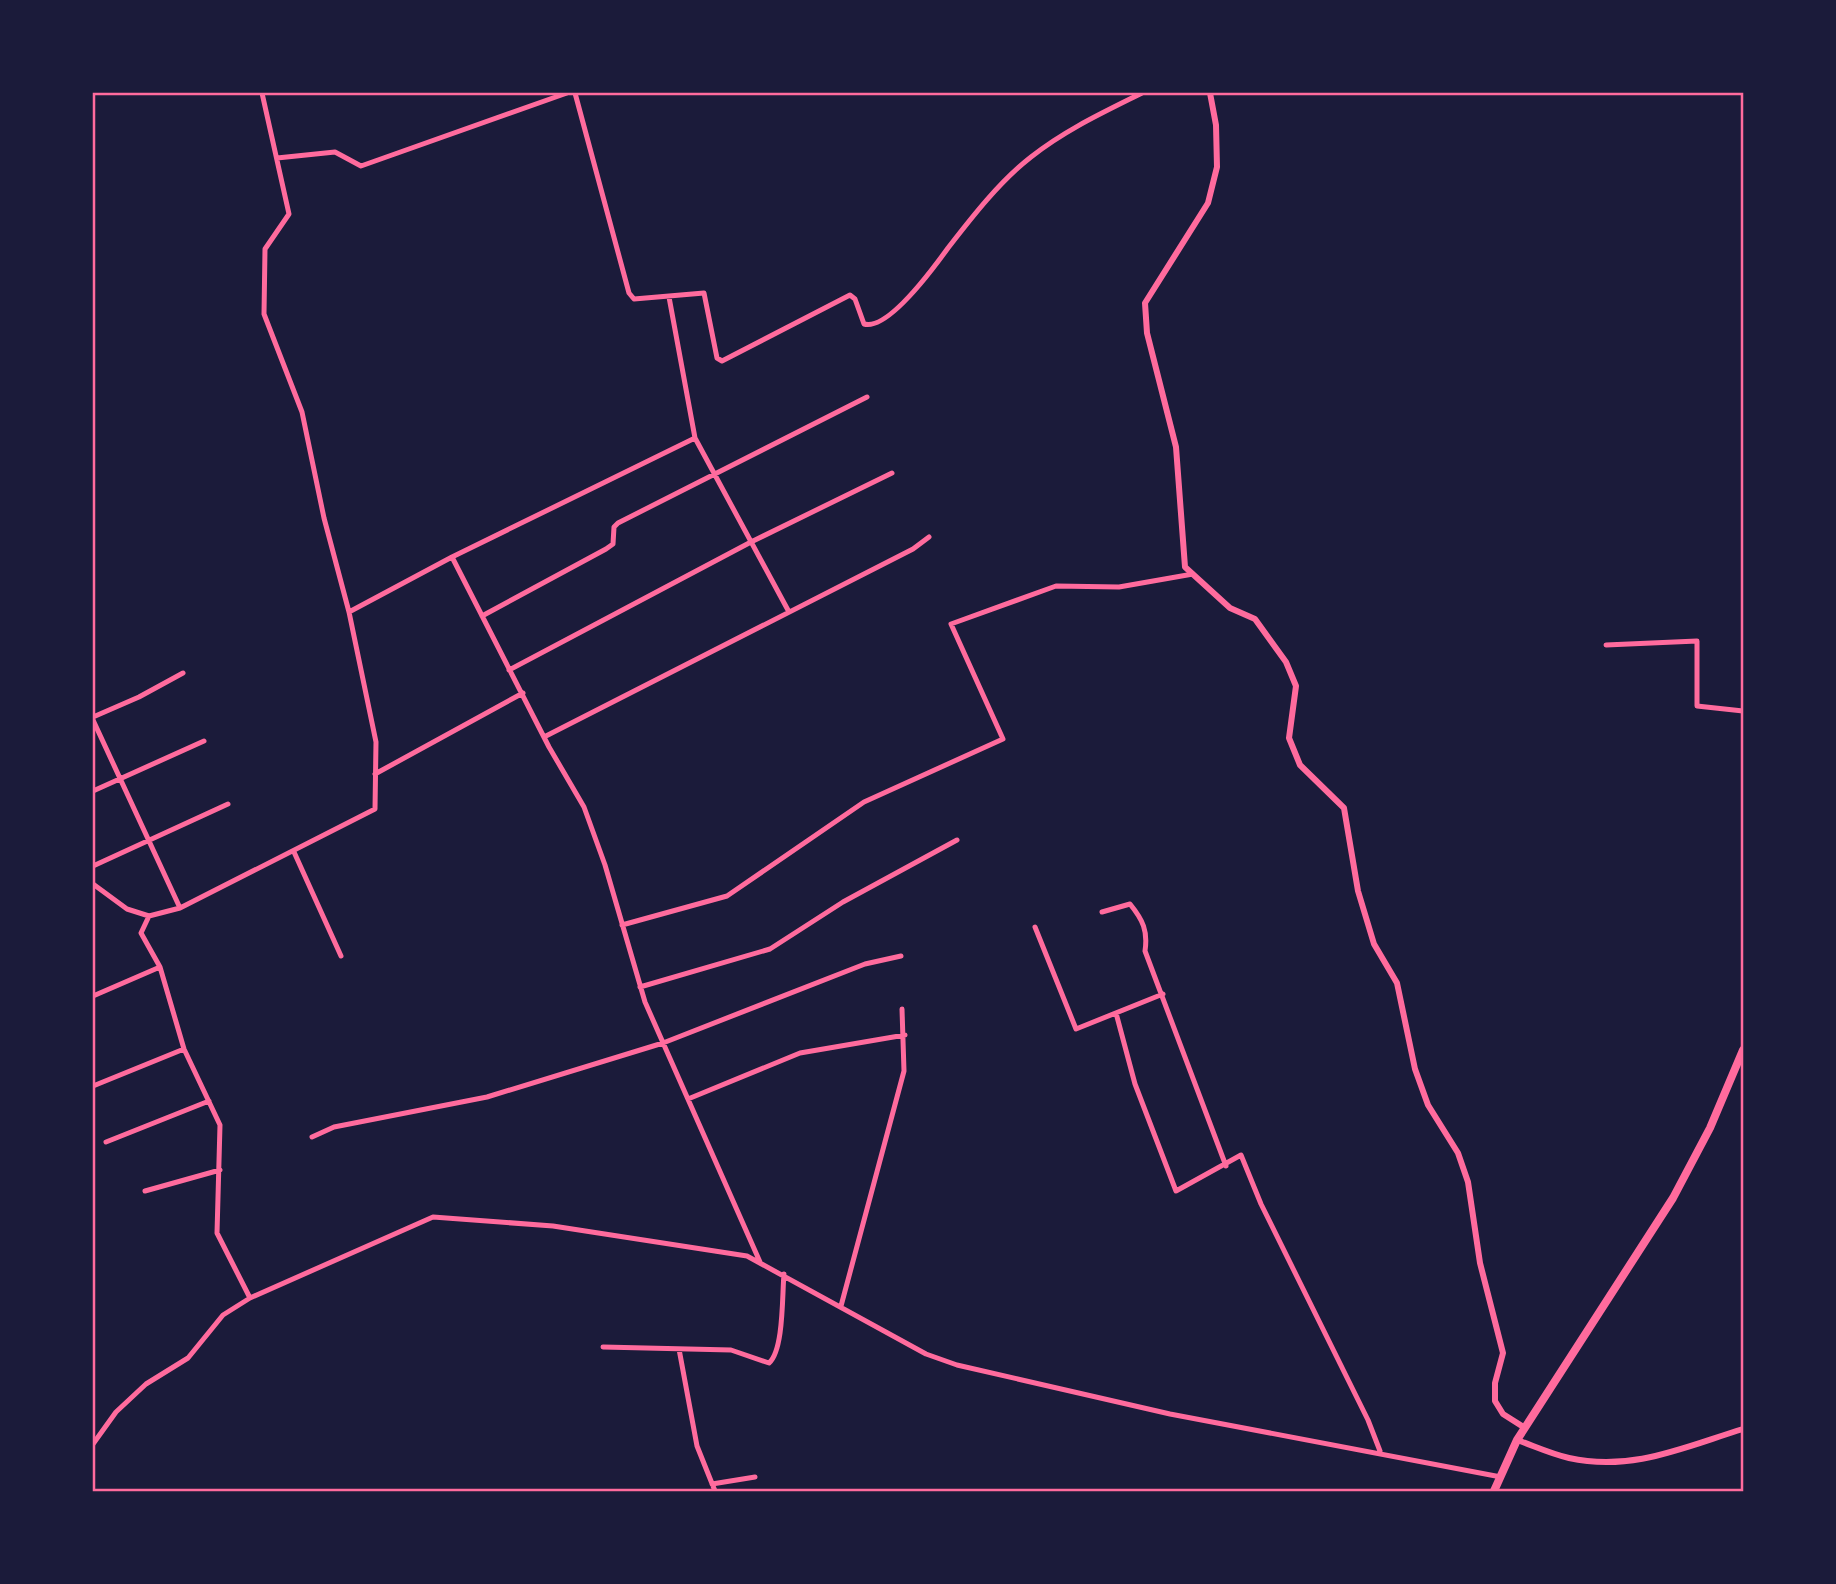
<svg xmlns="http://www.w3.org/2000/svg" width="1836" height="1584" viewBox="0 0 1836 1584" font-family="Helvetica,sans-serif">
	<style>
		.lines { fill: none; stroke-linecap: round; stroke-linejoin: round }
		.minor { stroke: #ff6b9d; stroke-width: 5 }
		.tertiary { stroke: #ff6b9d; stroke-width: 6 }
		.primary { stroke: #ff6b9d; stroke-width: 8 }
		.neatline { fill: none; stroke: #ff6b9d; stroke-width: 2.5 }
	</style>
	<rect width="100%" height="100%" fill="#1b1b3a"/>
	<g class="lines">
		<path class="minor" d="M575,93l54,200 5,6 70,-6 13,65 5,3 128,-66 5,4 9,25c24,7 71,-58 84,-76 24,-31 52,-67 83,-91 34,-27 73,-45 111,-64
			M277,158l58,-6 26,14 206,-73
			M669,297l26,141 94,174
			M452,557l243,-119
			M349,612l103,-55 97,190 35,60 21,58 40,137 115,260
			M482,616l124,-67 7,-5 1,-17 4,-4 249,-126
			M1606,645l91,-4v65l46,5
			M509,670l242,-128 141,-69
			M93,717l46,-20 44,-24
			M93,720l87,188
			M544,737l369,-188 16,-12
			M375,774l148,-81
			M93,791l111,-50
			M294,852l47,104
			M93,866l135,-62
			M93,884l34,25 22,7
			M1102,912l28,-8c13,16 18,27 15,47l81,215
			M622,925l105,-29 137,-94 139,-63 -52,-115 105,-38 63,1 74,-13
			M1035,927l41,102 87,-35
			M640,987l130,-38 73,-47 114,-62
			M93,996l67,-29
			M1116,1013l19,71 41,107 65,-36 20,49 107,216 12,31
			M93,1086l91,-37
			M688,1099l112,-46 105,-18
			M312,1137l22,-10 153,-30 176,-54 202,-79 36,-8
			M106,1142l103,-41
			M145,1191l75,-21
			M250,1298l-33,-65 3,-108 -36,-76 -24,-82 -19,-34 8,-17 31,-8 195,-99 1,-67 -27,-130 -25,-94 -22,-106 -38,-98 1,-65 24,-35 -27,-121
			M841,1306l63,-235 -2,-62
			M603,1347l128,3 38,13c15,-13 13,-69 15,-89
			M679,1349l18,97 18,45
			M93,1444l23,-32 30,-28 42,-26 35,-43 27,-17 183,-81 120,9 194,30 179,98 31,11 213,49 331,63
			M712,1484l43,-7"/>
		<path class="tertiary" d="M1210,93l6,32 1,42 -9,36 -63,100 2,30 29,114 9,120 45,41 25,11 31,43 10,24 -7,52 11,27 44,43 14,83 16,53 23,39 18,86 13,36 30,48 10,29 12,81 23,90 -8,30v18l8,13 22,14
			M1517,1440c17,6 34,14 52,18 63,14 115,-11 174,-29"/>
		<path class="primary" d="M1494,1491l23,-51 156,-242 37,-70 33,-78"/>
	</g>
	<rect width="1836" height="1584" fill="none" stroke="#1b1b3a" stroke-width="189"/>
	<rect x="94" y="94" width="1648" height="1396" class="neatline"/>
</svg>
